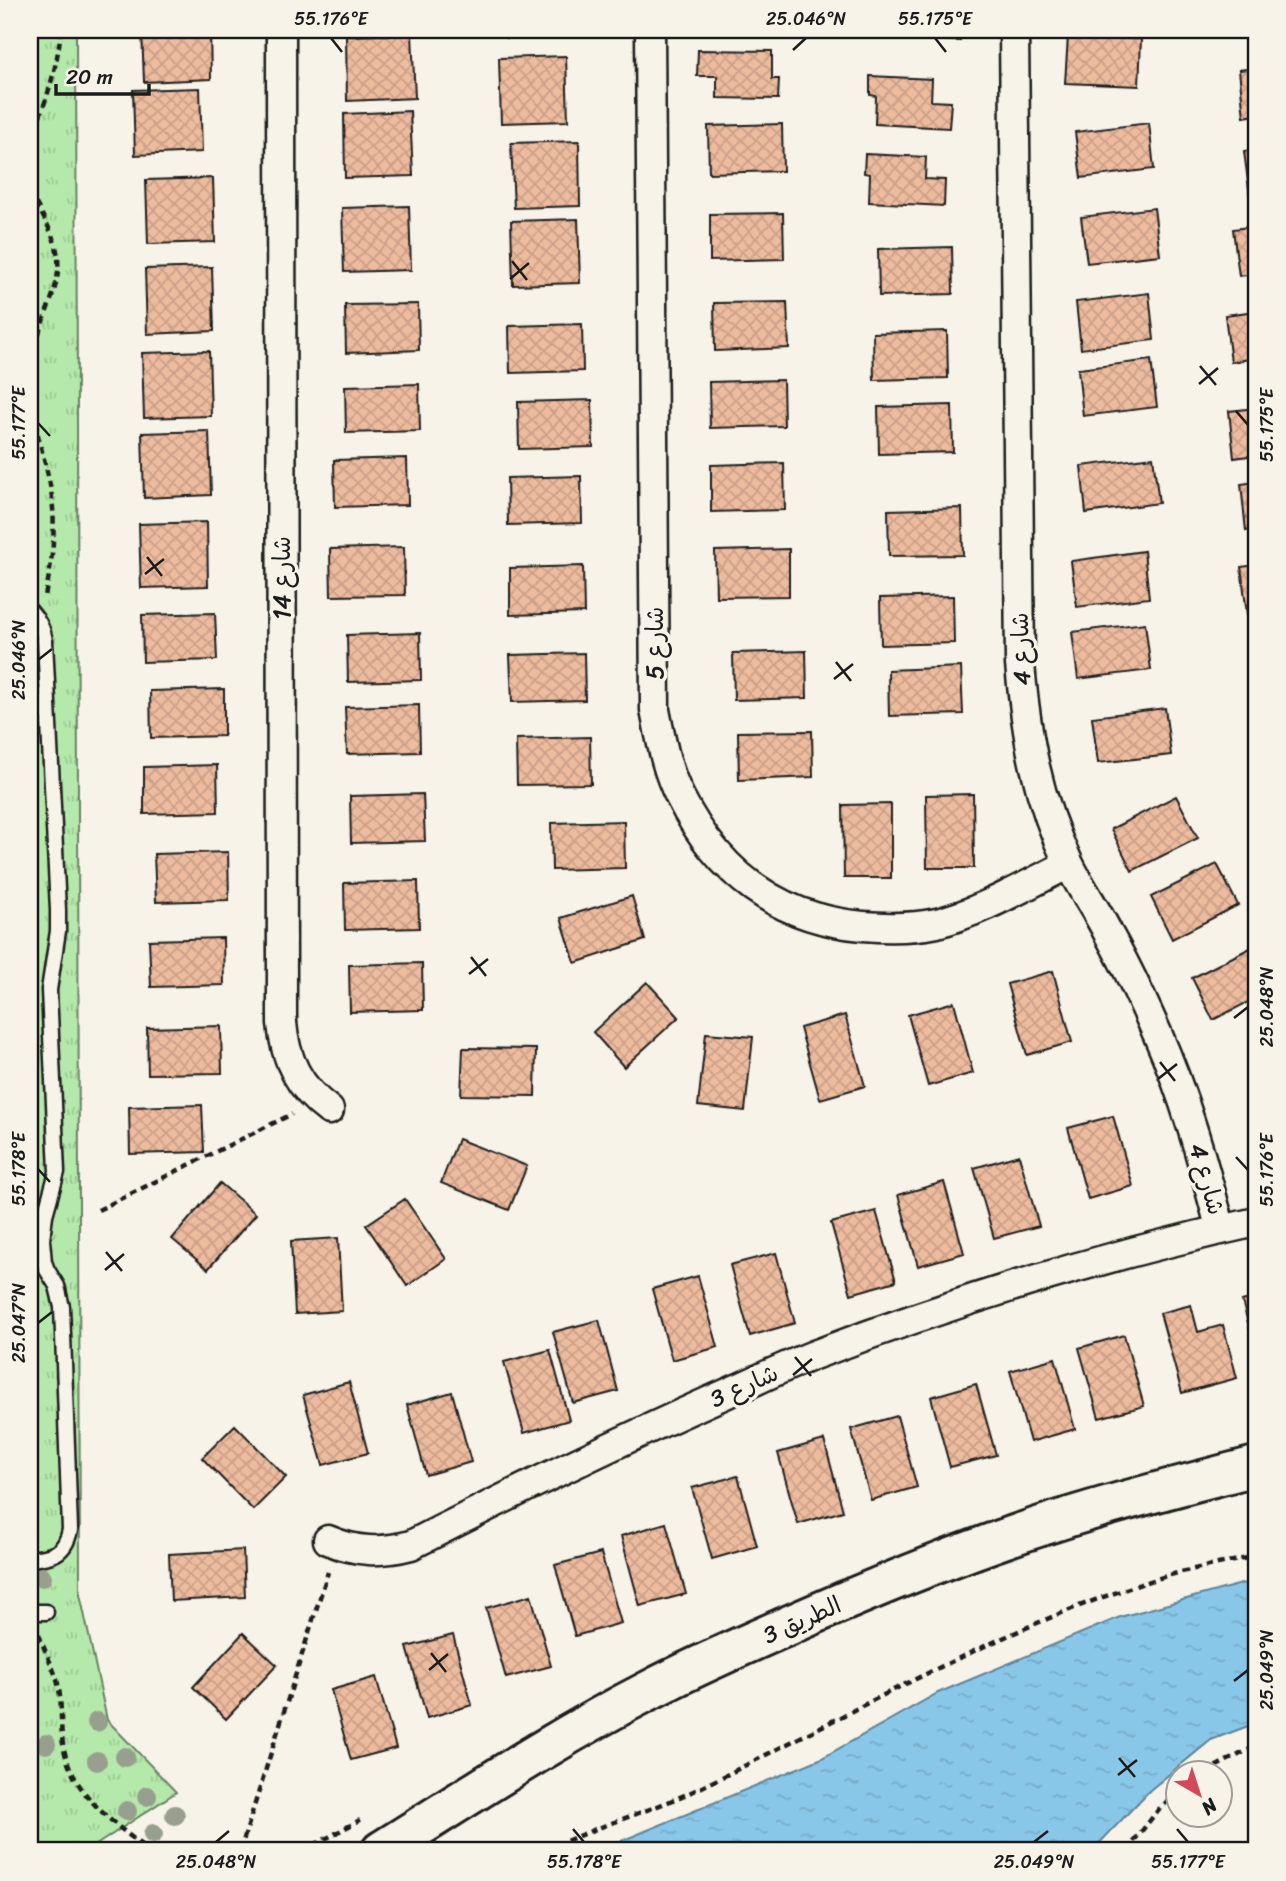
<svg xmlns="http://www.w3.org/2000/svg" width="1286" height="1881" viewBox="0 0 1286 1881" font-family="Sriracha,'Playpen Sans Arabic',sans-serif">
	<style>
		.grass { fill: url(#grass-tufts); stroke: #688264; stroke-width: 2 }
		.water { fill: url(#water-ripples); stroke: #5d8397; stroke-width: 2 }
		.building { fill: url(#building-cross-hatch); stroke: #1c1c1c; stroke-width: 2 }
		.lines { fill: none; stroke-linecap: round; stroke-linejoin: round }
		.lane-casing { stroke: #1c1c1c; stroke-width: 19 }
		.street-casing { stroke: #1c1c1c; stroke-width: 33 }
		.secondary-casing { stroke: #1c1c1c; stroke-width: 44 }
		.path { stroke: #1c1c1c; stroke-width: 4.5; stroke-dasharray: 7 5; stroke-linecap: butt }
		.lane { stroke: #f7f3e8; stroke-width: 14 }
		.street { stroke: #f7f3e8; stroke-width: 28 }
		.secondary { stroke: #f7f3e8; stroke-width: 38 }
		.tree { fill: #989f8f }
		.ticks { fill: none; stroke: #1c1c1c; stroke-width: 2.5 }
		.labels { text-anchor: middle; dominant-baseline: central; stroke-width: 7; stroke-linejoin: round; paint-order: stroke }
		.street-label { font-size: 24px; fill: #1c1c1c; stroke: #f7f3e8 }
		.neatline { fill: none; stroke: #1c1c1c; stroke-width: 2.5 }
		.ticks-label { font-size: 18px; text-anchor: middle; fill: #1c1c1c }
	</style>
	<defs>
		<pattern id="grass-tufts" width="24" height="20" patternUnits="userSpaceOnUse" patternTransform="scale(1.75)"><rect width="24" height="20" fill="#b5e9ab"/><path d="M3 7l-1-3M5 7V3M7 7l1-3M15 17l-1-3M17 17v-4M19 17l1-3" fill="none" stroke="#9bc793"/></pattern>
		<pattern id="water-ripples" width="26" height="14" patternUnits="userSpaceOnUse" patternTransform="scale(1.75)"><rect width="26" height="14" fill="#89c7e9"/><path d="M2 4q2-2 4 0t4 0M15 11q2-2 4 0t4 0" fill="none" stroke="#76aac7"/></pattern>
		<pattern id="building-cross-hatch" width="8" height="8" patternUnits="userSpaceOnUse" patternTransform="scale(1.75)"><rect width="8" height="8" fill="#edbb9e"/><path d="M0 0l8 8M0 8l8-8" fill="none" stroke="#cba088"/></pattern>
	</defs>
	<rect width="100%" height="100%" fill="#f7f3e8"/>
	<filter id="ink" filterUnits="userSpaceOnUse"><feTurbulence type="fractalNoise" baseFrequency=".0143" numOctaves="2"/><feDisplacementMap in="SourceGraphic" scale="14" xChannelSelector="R" yChannelSelector="G"/><feConvolveMatrix kernelMatrix="1 2 1 2 8 2 1 2 1" color-interpolation-filters="sRGB"/></filter>
	<g filter="url(#ink)">
		<path class="grass" d="M30,30h46l4,1564 27,126 69,72 -89,59h-57z"/>
		<path class="water" d="M1256,1580v143l-45,17 -61,50 -58,61h-495l223,-92 118,-66 182,-76z"/>
		<path class="building" d="M142,30h68l1,49 -67,3z
			M507,30h67v5l-67,3z
			M886,30h75l-1,11 -74,-4z
			M412,34l3,64 -68,3 -1,-65z
			M1068,36l73,3 -2,47 -74,-3z
			M698,50l74,1v28h7l-1,20 -61,-1v-22h-20z
			M566,56l2,65 -67,2 -2,-65z
			M1256,68v47l-12,2 -5,-47z
			M870,76l62,3 -1,22 20,1 -2,26 -74,-4 1,-28 -6,-1z
			M200,88l2,64 -67,3 -2,-65z
			M410,111l3,65 -68,2 -1,-64z
			M1149,123l5,46 -73,9 -6,-46z
			M782,124l1,47 -74,2 -1,-47z
			M579,141l1,65 -66,2 -3,-65z
			M1256,149v48h-6l-6,-46z
			M865,154l61,3 -1,22 20,1 -1,26 -75,-4 1,-28 -6,-1z
			M213,178l2,64 -67,2 -2,-64z
			M409,206l2,64 -67,2 -2,-64z
			M1154,208l6,47 -73,8 -6,-46z
			M783,213l1,46 -74,2v-47z
			M578,219l2,64 -67,2 -2,-64z
			M1256,226v48l-17,2 -6,-47z
			M952,247l1,47 -74,2 -1,-47z
			M212,267l2,64 -67,3 -2,-65z
			M1149,293l5,47 -73,9 -5,-47z
			M787,302l2,46 -74,3 -1,-48z
			M418,304l1,46 -73,3 -1,-48z
			M1256,311v47l-25,4 -6,-47z
			M582,324l1,47 -73,2 -1,-47z
			M947,331l1,47 -74,2 -1,-47z
			M209,351l2,65 -67,2 -2,-65z
			M1151,360l6,47 -74,9 -5,-47z
			M783,380l1,46 -74,2 -1,-46z
			M419,384l1,47 -74,2 -1,-47z
			M592,400l1,47 -74,2 -1,-47z
			M952,405l1,47 -74,2 -1,-47z
			M1256,408v47l-22,3 -5,-47z
			M209,431l2,64 -67,3 -2,-65z
			M1153,457l6,46 -73,10 -5,-47z
			M407,458l1,47 -73,2 -1,-47z
			M784,463l1,47 -74,2v-47z
			M581,476l1,47 -74,2 -1,-47z
			M1256,482v47l-10,2 -5,-47z
			M962,508l1,47 -74,1 -1,-46z
			M207,522l1,64 -67,2 -2,-64z
			M404,547l1,48 -74,1 -1,-47z
			M789,549v47l-73,1 -1,-46z
			M1144,551l5,47 -72,9 -6,-46z
			M1256,565v48l-9,1 -6,-47z
			M583,566l1,47 -74,2v-47z
			M953,596l1,47 -73,2 -1,-47z
			M215,613l2,47 -74,2 -1,-47z
			M1145,623l6,47 -73,9 -6,-47z
			M420,633l1,47 -73,2 -1,-47z
			M806,651l1,47 -73,2 -1,-47z
			M584,653l1,47 -73,2 -2,-47z
			M961,667l2,47 -74,2 -1,-46z
			M224,689v47l-73,2 -1,-47z
			M419,705l1,47 -73,2 -2,-47z
			M1165,708l6,47 -73,8 -6,-46z
			M812,731l1,46 -74,3 -1,-48z
			M590,737l1,47 -74,1 -1,-46z
			M217,765l1,47 -74,2v-47z
			M423,794l2,47 -74,2 -1,-47z
			M973,794l1,74h-47l-1,-73z
			M1176,796l22,42 -66,33 -21,-42z
			M891,804v74h-47l-1,-73z
			M624,821l1,47 -73,2 -1,-47z
			M228,852l1,48 -73,2 -2,-48z
			M1217,864l21,41 -66,34 -21,-42z
			M418,881l1,47 -74,2 -1,-47z
			M632,896l13,44 -70,23 -14,-45z
			M223,938l1,47 -73,2 -2,-47z
			M1256,945v53l-43,22 -21,-42z
			M422,963l1,47 -73,2 -1,-47z
			M1053,971l19,71 -45,13 -20,-71z
			M647,982l32,35 -55,50 -31,-35z
			M954,1002l19,71 -45,13 -20,-71z
			M845,1015l20,71 -45,13 -20,-71z
			M221,1026l1,47 -74,1 -1,-46z
			M706,1033l47,4 -8,74 -47,-5z
			M463,1048l73,1 -1,47 -74,-1z
			M1250,1098h6v74h-6z
			M202,1105l2,47 -74,2 -1,-47z
			M1113,1116l20,70 -45,13 -20,-71z
			M458,1139l69,27 -18,44 -68,-27z
			M1019,1155l20,71 -45,12 -20,-70z
			M944,1182l20,71 -46,13 -20,-71z
			M220,1183l36,31 -48,55 -36,-30z
			M405,1199l41,60 -39,27 -41,-61z
			M876,1211l20,70 -45,13 -20,-71z
			M338,1238l4,73 -47,3 -4,-73z
			M776,1253l19,70 -45,13 -20,-71z
			M698,1276l20,71 -46,13 -20,-71z
			M1256,1297v55l-14,-51z
			M1191,1305l7,27 25,-7 14,53 -55,15 -22,-80z
			M599,1320l19,71 -45,12 -20,-71z
			M1124,1335l20,71 -45,12 -20,-70z
			M550,1350l19,70 -45,13 -20,-71z
			M1055,1358l20,71 -45,13 -20,-71z
			M349,1382l19,71 -45,12 -20,-70z
			M976,1384l20,71 -46,12 -19,-70z
			M452,1392l19,70 -45,13 -19,-70z
			M897,1416l20,71 -46,13 -20,-71z
			M235,1425l51,52 -33,33 -51,-52z
			M824,1440l19,71 -45,13 -20,-71z
			M738,1476l19,70 -45,13 -20,-71z
			M666,1523l20,71 -46,12 -19,-70z
			M243,1550l2,47 -74,4 -2,-47z
			M601,1553l20,70 -46,13 -20,-71z
			M531,1595l20,71 -45,12 -20,-70z
			M243,1633l34,32 -51,54 -33,-32z
			M453,1635l19,70 -45,13 -20,-71z
			M376,1677l20,71 -45,12 -20,-70z"/>
		<g class="lines">
			<defs>
				<path id="lane" d="M30,611c8,9 13,17 15,30l13,269v21l-9,59 8,182 -12,43 -3,25 2,22 3,8 10,16 5,21 8,223c-5,24 -18,27 -40,29
					M30,1612h16"/>
				<path id="street" d="M281,30l1,993c3,37 17,65 47,87
					M650,30l5,680c6,30 11,60 25,87 38,76 98,122 183,129 25,2 50,2 74,-3 42,-10 93,-40 132,-59
					M1014,30l6,634c6,70 17,135 49,200 11,23 27,45 39,69 18,32 34,66 49,100 28,63 46,130 64,197
					M328,1540c28,12 53,13 83,5 106,-54 212,-106 321,-154 27,-12 54,-25 82,-36 145,-55 291,-100 442,-133"/>
				<path id="secondary" d="M381,1851c88,-55 175,-113 267,-160 47,-25 96,-46 144,-67 88,-39 178,-76 271,-105 63,-20 128,-36 193,-53"/>
			</defs>
			<use href="#lane" class="lane-casing"/>
			<use href="#street" class="street-casing"/>
			<use href="#secondary" class="secondary-casing"/>
			<path class="path" d="M30,139c16,-34 27,-71 31,-109
				M30,193c10,19 23,38 27,58 6,30 -10,56 -18,82 -5,15 -7,32 -8,47 -1,38 12,69 19,105 7,37 3,74 -5,111
				M98,1210l194,-96
				M39,1634c5,17 15,33 19,50 5,22 1,44 6,65 10,47 50,74 85,102
				M1205,1772l51,-26
				M240,1851l88,-279
				M303,1851l57,-31
				M545,1851c52,-26 109,-40 161,-66 150,-74 297,-159 457,-208 30,-9 63,-14 93,-21
				M1126,1851l33,-42 19,-16"/>
			<use href="#lane" class="lane"/>
			<use href="#street" class="street"/>
			<use href="#secondary" class="secondary"/>
		</g>
		<g class="tree">
			<circle cx="42" cy="1577" r="10"/>
			<circle cx="97" cy="1722" r="10"/>
			<circle cx="46" cy="1744" r="10"/>
			<circle cx="125" cy="1757" r="10"/>
			<circle cx="97" cy="1761" r="10"/>
			<circle cx="147" cy="1796" r="10"/>
			<circle cx="127" cy="1811" r="10"/>
			<circle cx="175" cy="1815" r="10"/>
			<circle cx="153" cy="1834" r="10"/>
		</g>
	</g>
	<path class="ticks" d="M331,38l11,14M935,38l11,14M793,50l13,-12M512,261l15,19M510,279l19,-16M1200,366l16,19M1199,384l19,-16M1236,411l12,14M38,423l12,13M147,557l15,19M145,574l19,-15M38,660l14,-11M836,662l15,19M834,679l19,-15M471,957l15,19M469,974l19,-15M1234,1018l14,-11M1160,1062l15,19M1158,1079l19,-15M1236,1157l12,13M38,1169l12,13M106,1252l16,19M105,1270l19,-16M38,1323l14,-11M795,1357l16,19M793,1375l19,-16M431,1653l15,19M429,1670l19,-16M1234,1681l14,-11M1119,1758l16,19M1118,1775l19,-15M573,1829l11,13M1177,1829l11,13M216,1842l13,-11M1034,1842l14,-11"/>
	<g class="labels">
		<g class="street-label">
			<text transform="translate(282 578) rotate(-90)">شارع 14</text>
			<text transform="translate(655 643) rotate(-90)">شارع 5</text>
			<text transform="translate(1021 649) rotate(-92)">شارع 4</text>
			<text transform="translate(1207 1179) rotate(74)">شارع 4</text>
			<text transform="translate(744 1386) rotate(-24)">شارع 3</text>
			<text transform="translate(802 1620) rotate(-24)">3 الطريق</text>
		</g>
	</g>
	<rect width="1286" height="1881" fill="none" stroke="#f7f3e8" stroke-width="77"/>
	<g transform="translate(1199 1794) rotate(141)"><circle r="33" fill="#f7f3e8" stroke="#9f9d96" stroke-width="2"/>
	<path d="M0-5L12 26L0 18L-12 26Z" fill="#d1495b"/>
	<text y="-10" font-size="19" font-weight="bold" text-anchor="middle" fill="#1c1c1c">N</text>
	</g>
	<path d="M56 84v10h93v-10" fill="none" stroke="#1c1c1c" stroke-width="3.5"/>
	<text x="66" y="84" font-size="21" fill="#1c1c1c" stroke="#f7f3e8" stroke-width="5" paint-order="stroke">20 m</text>
	<rect x="38" y="38" width="1210" height="1804" class="neatline"/>
	<g class="ticks-label">
		<text x="331" y="25">55.176°E</text>
		<text x="806" y="25">25.046°N</text>
		<text x="935" y="25">55.175°E</text>
		<text transform="translate(19 423) rotate(-90)" y="6">55.177°E</text>
		<text transform="translate(1267 425) rotate(-90)" y="6">55.175°E</text>
		<text transform="translate(19 660) rotate(-90)" y="6">25.046°N</text>
		<text transform="translate(1267 1007) rotate(-90)" y="6">25.048°N</text>
		<text transform="translate(19 1169) rotate(-90)" y="6">55.178°E</text>
		<text transform="translate(1267 1170) rotate(-90)" y="6">55.176°E</text>
		<text transform="translate(19 1323) rotate(-90)" y="6">25.047°N</text>
		<text transform="translate(1267 1670) rotate(-90)" y="6">25.049°N</text>
		<text x="216" y="1868">25.048°N</text>
		<text x="584" y="1868">55.178°E</text>
		<text x="1034" y="1868">25.049°N</text>
		<text x="1188" y="1868">55.177°E</text>
	</g>
</svg>
